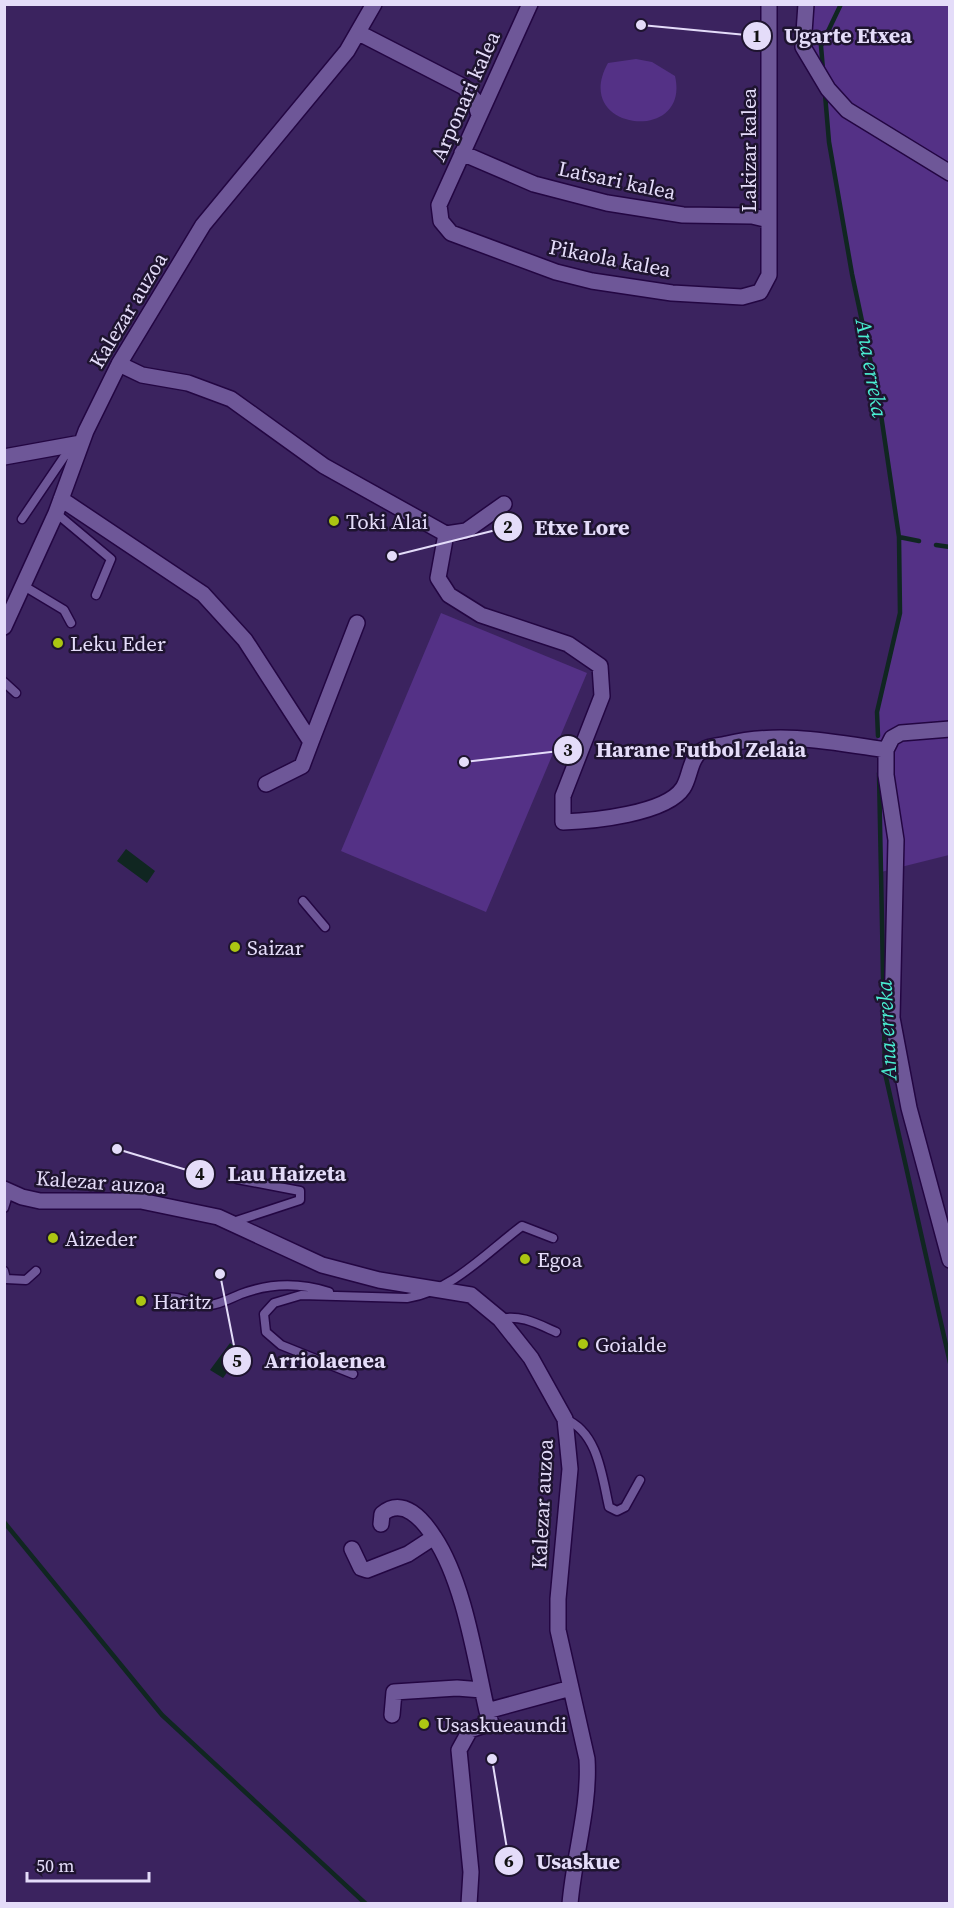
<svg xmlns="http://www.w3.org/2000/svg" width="954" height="1908" viewBox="0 0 954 1908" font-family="'Source Serif 4',serif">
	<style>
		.green { fill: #543186 }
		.water { fill: #102621 }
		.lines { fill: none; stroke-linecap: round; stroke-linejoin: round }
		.stream { stroke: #102621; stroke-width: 4.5 }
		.lane-casing { stroke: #230642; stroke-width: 11 }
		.street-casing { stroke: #230642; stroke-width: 18 }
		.lane { stroke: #6e5798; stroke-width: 8 }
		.street { stroke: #6e5798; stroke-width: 15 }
		.poi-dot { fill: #acc612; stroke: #1e142f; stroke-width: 2 }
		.labels { text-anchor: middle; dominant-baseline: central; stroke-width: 5; stroke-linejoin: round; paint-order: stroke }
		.street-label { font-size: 21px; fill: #e4dcf9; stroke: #1e142f }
		.poi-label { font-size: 21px; fill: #e4dcf9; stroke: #1e142f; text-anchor: start }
		.water-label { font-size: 22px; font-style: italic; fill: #49edd1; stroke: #1e142f }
		.leader { fill: none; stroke: #e4dcf9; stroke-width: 2 }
		.callout-dot { fill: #e4dcf9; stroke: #1e142f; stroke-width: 2 }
		.mark-label { font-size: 18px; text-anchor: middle; font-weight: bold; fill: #111 }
		.callout-label { font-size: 22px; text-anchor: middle; font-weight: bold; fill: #e4dcf9; stroke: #1e142f; stroke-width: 5; stroke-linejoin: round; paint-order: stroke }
	</style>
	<rect width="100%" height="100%" fill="#3b235f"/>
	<path class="green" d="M807,5h142v850l-68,17 -4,-160 23,-99 -1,-76 -20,-136 -27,-127 -23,-132 -5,-59 -21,-36z
		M636,59l16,3 23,14c16,69 -105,55 -67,-13z
		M441,613l146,60 -101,239 -145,-61z"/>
	<path class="water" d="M126,849l29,22 -8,12 -30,-22z
		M230,1343l12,9 -19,26 -13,-8z"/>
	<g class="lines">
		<path class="stream" d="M823,70l-2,-24 20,-42
			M825,94l4,48 23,132 27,127 20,136 1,76 -23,99 1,24
			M899,537l20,4
			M936,545l14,2
			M879,773l6,300 65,290
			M4,1522l158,193 204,189"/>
		<defs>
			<path id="lane" d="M56,513l55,46 -15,36
				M22,519l42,-62 12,-10
				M24,586l40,24 7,13
				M4,682l12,11
				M303,901l22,26
				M4,1208l5,-16
				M233,1222l67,-22v-9l-63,-12
				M4,1271l2,8 20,1 10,-9
				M165,1298c16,-3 29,8 45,7 11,-1 21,-7 31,-11 29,-11 60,-11 88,-2
				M500,1319c20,-5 38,5 56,13
				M353,1374l-72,-29 -15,-13 -2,-18 10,-11 27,-8 106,3c45,-7 80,-46 115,-72l31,12
				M565,1419c33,13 37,57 44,88l8,4 8,-4 15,-27"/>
			<path id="street" d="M530,4l-91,201 2,16 10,12 105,39 36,9 80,12 70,4 18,-5 9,-17v-271
				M806,4l-3,43 25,42 19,21 103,63
				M359,33l105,54 10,12 5,16
				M462,153l72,31 73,19 76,12 69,1 17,4
				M119,364l23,11 46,8 43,16 93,67 122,68 20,-3 38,-27
				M4,457l77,-14
				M61,499l142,95 42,46 66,102 -9,24 -36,18
				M446,534l-8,44 11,17 32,20 87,29 32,22 2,30 -39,100v26c29,-1 103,-8 120,-34 8,-12 6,-32 22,-39 6,-3 15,-3 22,-5 54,-13 105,-2 159,6
				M4,627l52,-114 30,-82 33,-67 84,-139 144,-174 27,-47
				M950,729l-49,4 -9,5 -6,12v25l10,65 -4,178 17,90 41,152
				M311,742l46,-119
				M4,1189l18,8 18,4h101l77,16 104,48 57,15 92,15 29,24 31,39 34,61 5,50 -12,130v31l29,129c3,48 -13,96 -17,145
				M381,1524l1,-10c21,-18 41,6 52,23
				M352,1549l9,19 6,2 41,-16 26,-17c30,45 41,121 53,174l84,-23
				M392,1715l2,-23 63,-4 25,2
				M469,1904l2,-32 -12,-122 11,-20 21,-7 -4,-12"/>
		</defs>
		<use href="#lane" class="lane-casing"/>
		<use href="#street" class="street-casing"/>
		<use href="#lane" class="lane"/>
		<use href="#street" class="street"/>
	</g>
	<g class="poi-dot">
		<circle cx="334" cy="521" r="6"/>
		<circle cx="58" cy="643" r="6"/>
		<circle cx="235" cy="947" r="6"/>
		<circle cx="53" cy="1238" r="6"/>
		<circle cx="525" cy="1259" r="6"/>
		<circle cx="141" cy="1301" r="6"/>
		<circle cx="583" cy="1344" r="6"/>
		<circle cx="424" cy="1724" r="6"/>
	</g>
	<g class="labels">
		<g class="street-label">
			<text transform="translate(465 96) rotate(-66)">Arponari kalea</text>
			<text transform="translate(748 150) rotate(-90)">Lakizar kalea</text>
			<text transform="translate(617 180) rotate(12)">Latsari kalea</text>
			<text transform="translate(610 258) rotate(11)">Pikaola kalea</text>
			<text transform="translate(128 310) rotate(-59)">Kalezar auzoa</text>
			<text transform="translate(101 1182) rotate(4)">Kalezar auzoa</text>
			<text transform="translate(542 1504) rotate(-87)">Kalezar auzoa</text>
		</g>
		<g class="poi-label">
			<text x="346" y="521">Toki Alai</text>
			<text x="70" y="643">Leku Eder</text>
			<text x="247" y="947">Saizar</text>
			<text x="65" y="1238">Aizeder</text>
			<text x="537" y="1259">Egoa</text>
			<text x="153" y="1301">Haritz</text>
			<text x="595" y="1344">Goialde</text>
			<text x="436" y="1724">Usaskueaundi</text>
		</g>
		<g class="water-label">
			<text transform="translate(872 368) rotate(80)">Ana erreka</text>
			<text transform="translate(886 1030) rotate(-93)">Ana erreka</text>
		</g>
	</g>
	<path class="leader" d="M641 25L757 36M392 556L508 527M464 762L568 750M117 1149L200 1174M220 1274L237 1361M492 1759L509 1861"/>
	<g class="callout-dot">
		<circle cx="641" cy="25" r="6"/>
		<circle cx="392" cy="556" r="6"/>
		<circle cx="464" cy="762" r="6"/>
		<circle cx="117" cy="1149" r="6"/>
		<circle cx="220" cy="1274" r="6"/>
		<circle cx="492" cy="1759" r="6"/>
		<circle cx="757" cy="36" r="15"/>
		<circle cx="508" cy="527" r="15"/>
		<circle cx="568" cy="750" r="15"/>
		<circle cx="200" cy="1174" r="15"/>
		<circle cx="237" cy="1361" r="15"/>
		<circle cx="509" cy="1861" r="15"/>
	</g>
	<g class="mark-label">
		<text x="757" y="42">1</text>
		<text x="508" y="533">2</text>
		<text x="568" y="756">3</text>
		<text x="200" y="1180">4</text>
		<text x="237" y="1367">5</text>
		<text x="509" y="1867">6</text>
	</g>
	<g class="callout-label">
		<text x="848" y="43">Ugarte Etxea</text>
		<text x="582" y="535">Etxe Lore</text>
		<text x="701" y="757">Harane Futbol Zelaia</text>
		<text x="287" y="1181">Lau Haizeta</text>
		<text x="325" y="1368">Arriolaenea</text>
		<text x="578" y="1869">Usaskue</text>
	</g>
	<rect width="954" height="1908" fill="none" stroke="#e4dcf9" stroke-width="12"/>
	<path d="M27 1872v9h122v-9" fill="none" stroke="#e4dcf9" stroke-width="3"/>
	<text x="36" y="1872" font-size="18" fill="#e4dcf9" stroke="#1e142f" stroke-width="4.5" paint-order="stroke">50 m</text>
</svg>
